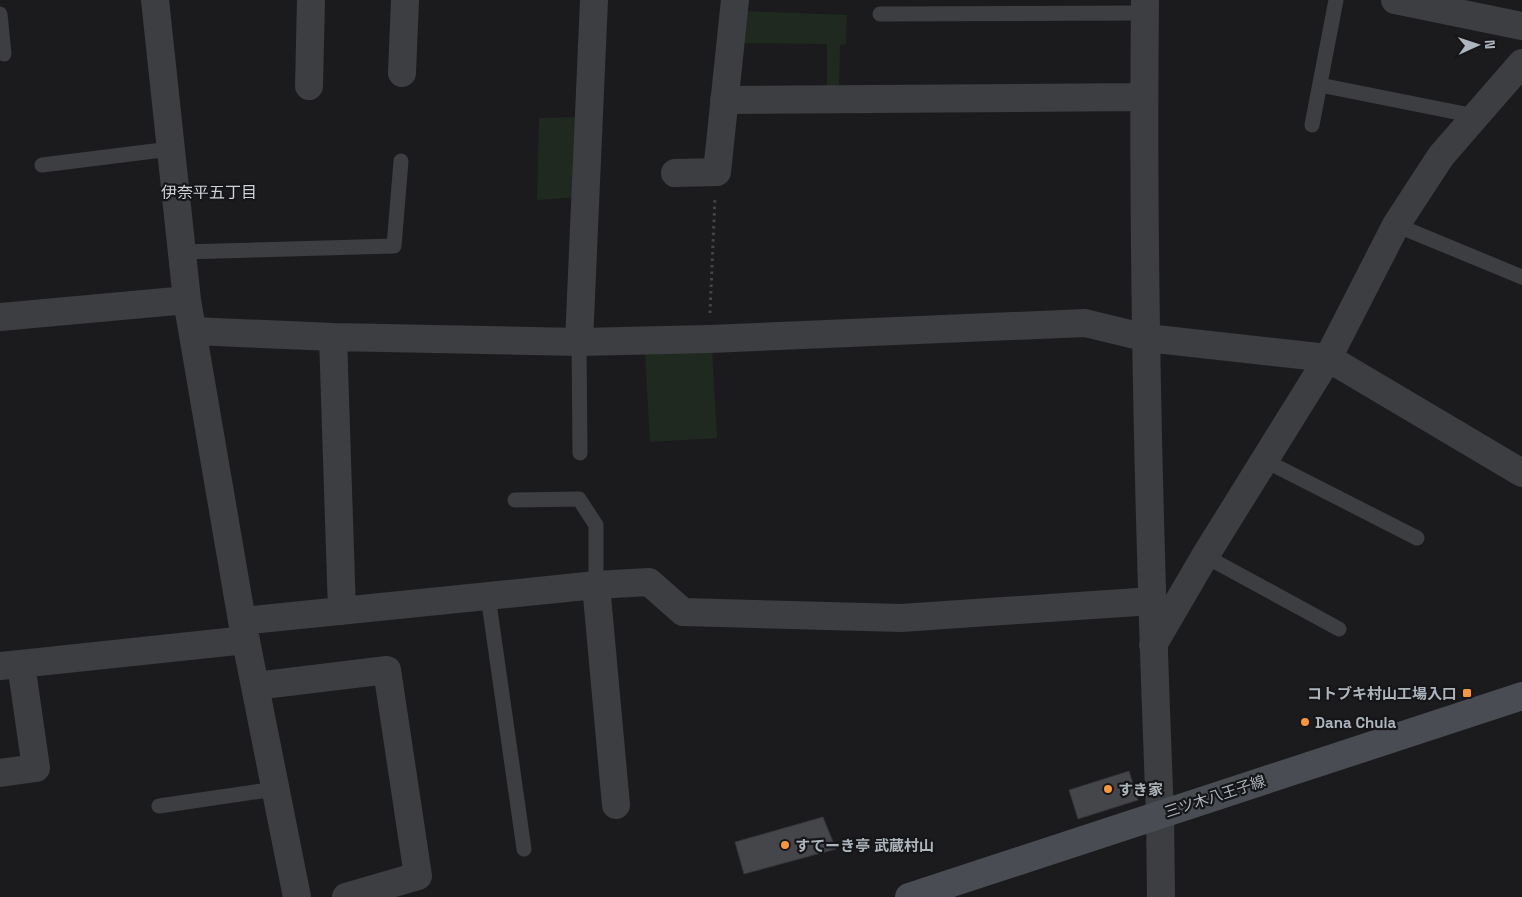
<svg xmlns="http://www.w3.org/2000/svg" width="1522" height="897" viewBox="0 0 1522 897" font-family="'Space Grotesk','Noto Sans JP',sans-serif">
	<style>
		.green { fill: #202920 }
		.building { fill: #45464a; stroke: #353539 }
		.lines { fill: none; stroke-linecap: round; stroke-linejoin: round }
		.path { stroke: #42454a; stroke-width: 3; stroke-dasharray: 2.5 4; stroke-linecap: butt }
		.service { stroke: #3c3e42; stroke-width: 15 }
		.minor { stroke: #3c3e42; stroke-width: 28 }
		.tertiary { stroke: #3c3e42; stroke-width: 28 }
		.secondary { stroke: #494d53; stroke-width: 28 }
		.poi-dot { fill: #f89838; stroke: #161618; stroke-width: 2 }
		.labels { text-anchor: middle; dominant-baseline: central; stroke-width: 4.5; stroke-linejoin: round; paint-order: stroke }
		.poi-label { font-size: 15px; font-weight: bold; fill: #adb5bd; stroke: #161618; text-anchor: start }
		.street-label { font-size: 15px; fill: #adb5bd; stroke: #161618 }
		.neighbourhood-label { font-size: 16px; fill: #ced3d9; stroke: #161618 }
	</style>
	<rect width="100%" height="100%" fill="#1b1b1d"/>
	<path class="green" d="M743,11l104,4 -1,29 -6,1 -1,43 -12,-1v-43l-89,-1z
		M580,117l-3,80 -40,3 2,-82z
		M712,347l5,91 -67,4 -5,-90z"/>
	<path class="building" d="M1129,771l9,29 -60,19 -9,-29z
		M823,817l13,32 -92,25 -9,-32z"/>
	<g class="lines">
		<path class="path" d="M710,313l5,-116"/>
		<path class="service" d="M0,14l4,40
			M880,14l265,-1
			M1320,85l155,31
			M1312,125l24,-125
			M42,165l128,-16
			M1396,225l126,52
			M181,252l213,-6 7,-85
			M579,342l1,111
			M1264,460l153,78
			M515,500l64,-1 17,26v60
			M1205,556l134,73
			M488,596l36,253
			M159,806l116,-17"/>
		<path class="minor" d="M155,0l32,300 55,321 55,276
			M1145,0c-3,271 4,543 15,814
			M1395,0l127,26
			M402,73l3,-73
			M309,86l2,-86
			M724,100l420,-3
			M675,173l42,-1 18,-172
			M0,317l187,-17
			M193,331l140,6 246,5 130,-3 376,-16 62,15 181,20 194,115
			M333,337l9,274
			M579,342l15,-342
			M596,585l20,220
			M242,621l354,-36 53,-3 34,30 218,6 251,-17
			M1153,645l52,-89 123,-198 68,-133 45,-69 81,-93
			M0,666l246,-26
			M255,686l132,-16 31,206 -72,21
			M0,773l36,-5 -15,-104"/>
		<path class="tertiary" d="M1160,814l1,83"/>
		<path class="secondary" d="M909,897l613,-201"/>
	</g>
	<g class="poi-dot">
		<rect x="1462" y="688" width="10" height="10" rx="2.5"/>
		<circle cx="1305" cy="722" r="5"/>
		<circle cx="1108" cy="789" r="5"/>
		<circle cx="785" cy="845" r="5"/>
	</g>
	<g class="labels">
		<g class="poi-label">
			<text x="1457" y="693" text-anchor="end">コトブキ村山工場入口</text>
			<text x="1315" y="722">Dana Chula</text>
			<text x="1118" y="789">すき家</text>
			<text x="795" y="845">すてーき亭 武蔵村山</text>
		</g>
		<g class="street-label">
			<text transform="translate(1215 796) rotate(-18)">三ツ木八王子線</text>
		</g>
		<g class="neighbourhood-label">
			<text x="209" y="192">伊奈平五丁目</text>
		</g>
	</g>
	<g transform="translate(1477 45) rotate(87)" stroke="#161618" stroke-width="4" paint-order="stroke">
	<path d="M0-4L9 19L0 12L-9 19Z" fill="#adb5bd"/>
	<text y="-8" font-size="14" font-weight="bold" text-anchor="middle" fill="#adb5bd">N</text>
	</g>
</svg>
